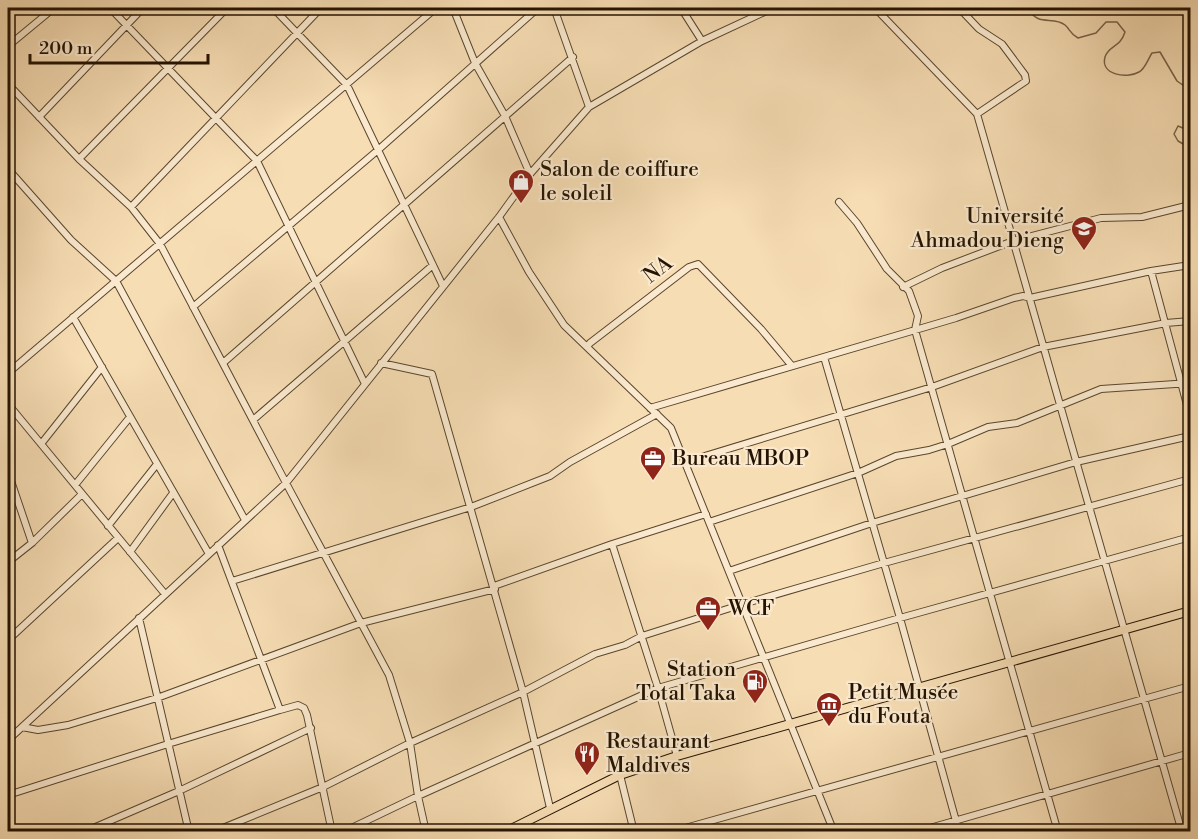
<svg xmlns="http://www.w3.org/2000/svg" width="1198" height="839" viewBox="0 0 1198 839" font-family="'Libre Bodoni',serif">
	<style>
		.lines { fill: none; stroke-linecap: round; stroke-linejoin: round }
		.stream { stroke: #776347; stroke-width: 1.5 }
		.minor-casing { stroke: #59462d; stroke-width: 8 }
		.highway-casing { stroke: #241300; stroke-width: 10 }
		.minor { stroke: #fae9ce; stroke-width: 6 }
		.highway { stroke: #f7ddb4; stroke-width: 8 }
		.labels { text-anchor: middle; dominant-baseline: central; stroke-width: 4.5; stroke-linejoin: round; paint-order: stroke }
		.poi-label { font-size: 21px; fill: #241300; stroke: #fae9ce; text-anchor: start }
		.street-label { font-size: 21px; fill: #241300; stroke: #fae9ce }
	</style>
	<rect width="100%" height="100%" fill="#f7ddb4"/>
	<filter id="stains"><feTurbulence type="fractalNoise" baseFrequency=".00333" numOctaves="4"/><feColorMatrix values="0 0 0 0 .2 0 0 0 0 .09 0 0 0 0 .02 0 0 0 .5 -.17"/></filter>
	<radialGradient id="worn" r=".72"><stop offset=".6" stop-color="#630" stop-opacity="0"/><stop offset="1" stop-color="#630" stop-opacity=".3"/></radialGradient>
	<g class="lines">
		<path class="stream" d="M1028,8c10,20 25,7 37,17 5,4 5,9 13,13l18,-5 10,-11h11l8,10c-5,16 -16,13 -20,25 -5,18 22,22 34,15 6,-3 9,-13 13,-19l8,-1 17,29 13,9
			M1190,131l-12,-5 -4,8 4,7 12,7"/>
		<defs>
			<path id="minor" d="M110,8l147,153 108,223
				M273,8l74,77 96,201
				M453,8l22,55 30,53 25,58
				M554,8l35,99
				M681,8l21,33
				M875,8l102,106 205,718
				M959,8l20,21 23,15 23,31 1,6 -49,33
				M8,46l46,-38
				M8,84l71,75 52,48 29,37 126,239 103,192 21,68 8,53 8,36
				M39,117l104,-109
				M79,159l148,-151
				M8,169l63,71 45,41 129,239
				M839,202l18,21 30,46 22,22 9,25 -3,14 143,502
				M131,207l190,-199
				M499,217l30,55 35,53 107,103 163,404
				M1151,271l39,145
				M903,287l39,-19 71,-27 88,-23 41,-1 48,-12
				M193,307l185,-157 160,-142
				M73,317l136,237
				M587,347l3,-4 99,-76 9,-3 63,65 31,37
				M824,357l76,261 59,214
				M223,363l350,-306
				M381,363l51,11 91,318 27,116
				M8,373l428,-365
				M8,404l157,190
				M650,408l306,-90 58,-20 9,-2 7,2 121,-27 39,-6
				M253,420l180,-155
				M41,444l61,-77
				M685,462l247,-75 111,-40 123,-24 24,-2
				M8,472l24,71
				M75,485l55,-68
				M709,522l149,-49 38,-17 33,-6 19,-6 40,-17 29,-4 84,-34 89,-6
				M108,526l49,-62
				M612,544l46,144 19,68
				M218,545l62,165 18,-5 6,3 3,7 25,117
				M130,552l43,-59
				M8,562l24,-19 50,-49
				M729,571l143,-48 204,-61 114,-26
				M232,581l239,-74 79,-31 20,-14 87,-48
				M494,586l118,-42 94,-30
				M139,618l50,214
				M8,640l110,-102
				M22,727l16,3 30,-5 89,-27 204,-75 134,-34
				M8,740l278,-257 213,-266 31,-43 59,-67 113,-66 71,-33
				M620,775l14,57
				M8,795l160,-51 112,-34
				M84,832l95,-41 132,-63
				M213,832l110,-45 87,-44 113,-51 72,-38 30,-9 17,-9 101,-32 141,-41 306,-84
				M343,832l75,-36 240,-108 242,-70 290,-81
				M671,832l519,-146
				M916,832l274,-79
				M1172,832l18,-6"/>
			<path id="highway" d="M505,832l115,-57 57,-19 513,-145"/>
		</defs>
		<use href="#minor" class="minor-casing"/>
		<use href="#highway" class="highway-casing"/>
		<use href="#minor" class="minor"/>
		<use href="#highway" class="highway"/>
	</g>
	<defs>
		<symbol id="shop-pin" viewBox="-11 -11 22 30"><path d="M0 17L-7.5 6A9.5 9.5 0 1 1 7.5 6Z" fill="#8f2418" stroke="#fae9ce"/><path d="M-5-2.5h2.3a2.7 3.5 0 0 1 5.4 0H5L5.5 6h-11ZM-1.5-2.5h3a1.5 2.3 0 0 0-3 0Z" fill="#fff"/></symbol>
		<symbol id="university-pin" viewBox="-11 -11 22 30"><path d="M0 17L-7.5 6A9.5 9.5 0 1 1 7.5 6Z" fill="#8f2418" stroke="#fae9ce"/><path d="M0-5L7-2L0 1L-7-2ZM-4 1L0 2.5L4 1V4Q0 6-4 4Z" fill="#fff"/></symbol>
		<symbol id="office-pin" viewBox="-11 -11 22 30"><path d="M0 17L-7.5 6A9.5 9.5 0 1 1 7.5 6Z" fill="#8f2418" stroke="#fae9ce"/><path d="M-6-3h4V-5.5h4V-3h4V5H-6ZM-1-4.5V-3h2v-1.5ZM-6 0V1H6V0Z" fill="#fff"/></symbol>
		<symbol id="fuel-pin" viewBox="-11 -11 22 30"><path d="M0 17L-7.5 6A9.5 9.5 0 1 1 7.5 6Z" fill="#8f2418" stroke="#fae9ce"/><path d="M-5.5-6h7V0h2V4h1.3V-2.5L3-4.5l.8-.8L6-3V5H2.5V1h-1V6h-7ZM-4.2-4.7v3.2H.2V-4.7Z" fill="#fff"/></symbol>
		<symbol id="museum-pin" viewBox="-11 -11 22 30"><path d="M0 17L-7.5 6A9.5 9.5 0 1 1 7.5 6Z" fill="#8f2418" stroke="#fae9ce"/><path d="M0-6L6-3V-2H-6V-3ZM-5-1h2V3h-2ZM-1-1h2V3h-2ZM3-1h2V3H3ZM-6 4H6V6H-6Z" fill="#fff"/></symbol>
		<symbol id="restaurant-pin" viewBox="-11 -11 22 30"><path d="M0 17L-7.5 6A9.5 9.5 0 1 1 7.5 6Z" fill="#8f2418" stroke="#fae9ce"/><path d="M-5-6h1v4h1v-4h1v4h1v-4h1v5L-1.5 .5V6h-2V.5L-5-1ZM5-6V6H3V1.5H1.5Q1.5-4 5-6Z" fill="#fff"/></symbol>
	</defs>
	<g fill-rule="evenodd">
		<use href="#shop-pin" x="506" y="167" width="30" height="40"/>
		<use href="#university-pin" x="1069" y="214" width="30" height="40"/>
		<use href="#office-pin" x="638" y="444" width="30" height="40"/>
		<use href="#office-pin" x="693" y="594" width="30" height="40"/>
		<use href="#fuel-pin" x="740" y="667" width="30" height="40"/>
		<use href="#museum-pin" x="814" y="690" width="30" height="40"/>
		<use href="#restaurant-pin" x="572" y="739" width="30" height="40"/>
	</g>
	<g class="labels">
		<g class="poi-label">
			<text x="540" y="170">Salon de coiffure<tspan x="540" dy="24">le soleil</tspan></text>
			<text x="1064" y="217" text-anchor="end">Université<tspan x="1064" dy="24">Ahmadou Dieng</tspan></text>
			<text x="672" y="459">Bureau MBOP</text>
			<text x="728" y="609">WCF</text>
			<text x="736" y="670" text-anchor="end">Station<tspan x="736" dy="24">Total Taka</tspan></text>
			<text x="848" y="693">Petit Musée<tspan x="848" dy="24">du Fouta</tspan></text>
			<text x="606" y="742">Restaurant<tspan x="606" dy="24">Maldives</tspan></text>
		</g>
		<g class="street-label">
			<text transform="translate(658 270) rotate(-38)">NA</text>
		</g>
	</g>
	<rect width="1198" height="839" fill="none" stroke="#f7ddb4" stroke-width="30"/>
	<rect x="9" y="9" width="1180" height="821" fill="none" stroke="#241300" stroke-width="3"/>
	<rect x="15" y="15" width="1168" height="809" fill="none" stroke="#241300" stroke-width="1.5"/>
	<path d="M30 54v9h178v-9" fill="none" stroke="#241300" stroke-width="3"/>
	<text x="39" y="54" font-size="18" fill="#241300" stroke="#fae9ce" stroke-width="4.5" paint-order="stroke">200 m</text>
	<rect width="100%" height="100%" filter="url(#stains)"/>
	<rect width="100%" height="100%" fill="url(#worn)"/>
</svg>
